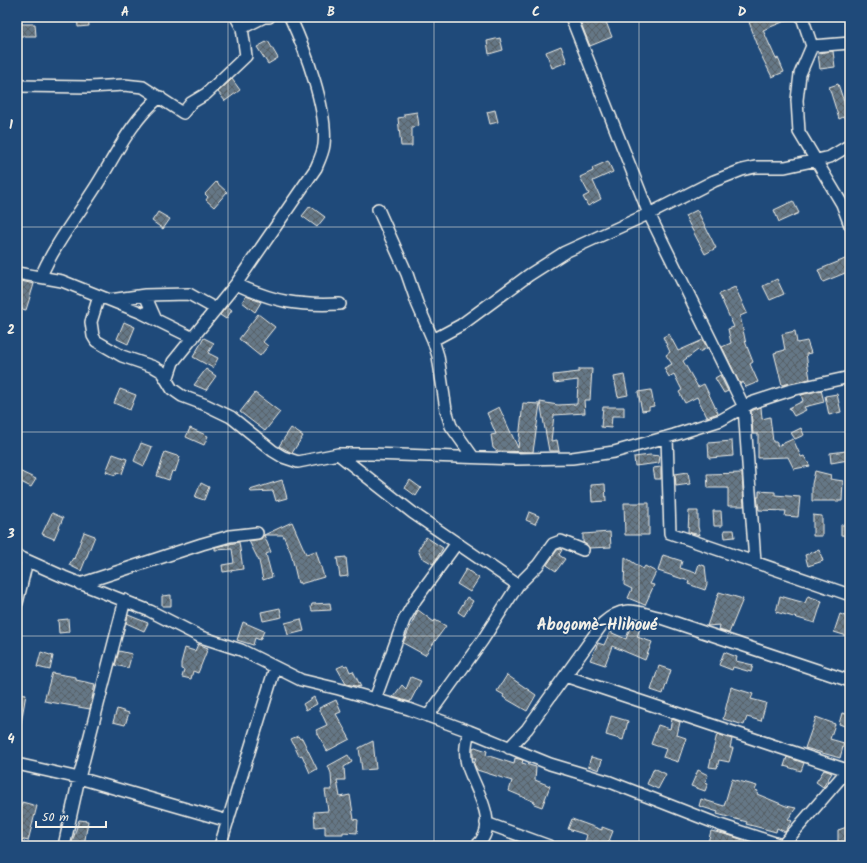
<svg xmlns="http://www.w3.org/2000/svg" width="867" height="863" viewBox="0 0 867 863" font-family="Kalam,sans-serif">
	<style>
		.building { fill: url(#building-cross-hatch); stroke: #f4f1e8 }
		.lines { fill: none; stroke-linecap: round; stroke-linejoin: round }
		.minor-casing { stroke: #f4f1e8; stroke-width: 14 }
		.minor { stroke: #1f4a7a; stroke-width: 11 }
		.grid { fill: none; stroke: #f4f1e8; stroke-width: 1; stroke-opacity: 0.55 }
		.labels { text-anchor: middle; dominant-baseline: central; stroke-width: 3; stroke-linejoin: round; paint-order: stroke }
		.quarter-label { font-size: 16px; font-weight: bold; fill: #f4f1e8; stroke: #1f4a7a }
		.neatline { fill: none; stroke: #f4f1e8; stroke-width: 1.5 }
		.grid-label { font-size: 13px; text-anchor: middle; font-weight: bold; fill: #f4f1e8 }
	</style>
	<defs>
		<pattern id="building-cross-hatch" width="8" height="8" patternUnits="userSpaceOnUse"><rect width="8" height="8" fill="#657786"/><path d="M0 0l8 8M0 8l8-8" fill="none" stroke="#576066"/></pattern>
	</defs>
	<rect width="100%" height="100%" fill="#1f4a7a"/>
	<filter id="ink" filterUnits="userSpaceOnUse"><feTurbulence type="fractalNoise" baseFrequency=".025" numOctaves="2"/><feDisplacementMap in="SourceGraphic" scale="8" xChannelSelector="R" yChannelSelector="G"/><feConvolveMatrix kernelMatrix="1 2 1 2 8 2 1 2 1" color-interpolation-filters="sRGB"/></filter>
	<g filter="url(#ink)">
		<path class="building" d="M77,17h11l1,9 -11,1z
			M588,17h28l-10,5 6,15 -22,9 -10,-25z
			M763,17h32l-32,13 13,29 2,-1 6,14 -12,5 -15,-30 1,-1 -9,-24z
			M19,24h16l1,12h-16z
			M500,38l3,12 -14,4 -2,-13z
			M268,41l10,17 -10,6 -11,-17z
			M561,46l6,16 -15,6 -6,-16z
			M833,51l2,16 -15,2 -2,-16z
			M232,79l8,11 -15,11 -7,-9z
			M838,84l8,24 4,-2v8l-11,5 -10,-32z
			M495,110l3,12 -8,2 -3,-12z
			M417,112l2,14 -7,1v19h-11l-3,-28 6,-1v-3z
			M608,161l5,11 -20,9 8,18 -13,7 -5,-9 6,-3 -9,-17 13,-6 -1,-3z
			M216,182l11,10 -13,15 -8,-7 2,-3 -3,-3z
			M793,201l6,12 -20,9 -5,-12z
			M310,206l15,11 -8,10 -15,-11z
			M697,210l19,38 -11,6 -20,-38z
			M158,212l12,7 -7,10 -11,-8z
			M850,257v14l-27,11 -5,-12z
			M777,279l7,15 -14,6 -7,-14z
			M21,281l13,3 -8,26 -9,-2v-14z
			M735,287l12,26 -7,3 6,28 7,18 -3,2 8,18 -12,5 -3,-5 -3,2 -18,-37 9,-4 -3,-14 6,-2 -15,-33z
			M246,296l15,6 -6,10 -13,-10z
			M227,306l5,4 -6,9 -6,-4z
			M258,314l17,13 -12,15 5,4 -8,10 -21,-17z
			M124,322l11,5 -7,17 -11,-5z
			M795,331l2,12 10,-2 4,12 -5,1 4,25 -28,6 -8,-32 11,-3 -3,-16z
			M669,334l9,17 25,-11 4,8 -8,4 -1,-2 -15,11 15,26 6,-3 14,29 -11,4 -10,-20 -12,6 -6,-11 3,-2 -8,-16 -5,3 -5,-9 8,-4 -6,-9 4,-3 -7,-15z
			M204,338l10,5 -6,10 10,5 -5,10 -20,-11z
			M206,369l10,7 -10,14 -12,-5z
			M579,369h13l-2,31h-6l1,13 -31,2 -3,26 6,-1 2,11h-10l-9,-49 18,3 19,-1 1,-24 -24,3 -1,-8 26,-3z
			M624,375l4,20 -10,2 -4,-20z
			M720,375l8,16 -4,2 -9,-15z
			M120,389l16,6 -6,15 -16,-7z
			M651,390l3,16 -5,1v3l-7,1 -4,-19z
			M821,390l3,12 -20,5 2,3 -12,6 -5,-8 14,-7 -2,-6z
			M255,393l25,19 -15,19 -25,-19z
			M837,394l4,18 -12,3 -4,-19z
			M523,403l17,1 -7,48 -36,-1 -4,-3 -2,-13 5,-1 -9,-21 12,-6 19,41z
			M603,407h21v9h-12l-1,12 -10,-1z
			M761,407l1,12 8,-2 3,25h4v4l16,-7 8,18 3,-1 6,10 -16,3 -6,-12 -30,1v-24h-5l-2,-23z
			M190,428l18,8 -4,9 -18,-8z
			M291,428l12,8 -11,17 -13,-7z
			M801,428l3,7 -9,4 -4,-6z
			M732,441l1,15 -24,2 -1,-15z
			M141,443l11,4 -8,19 -10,-5z
			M846,451l2,9 -17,3 -1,-10z
			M165,452l15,5 -5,15 -3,-1 -3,9 -12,-4z
			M113,454l14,5 -5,15 -5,-2 -1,3 -10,-3z
			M650,455l10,1 -1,7 -24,3 -1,-9z
			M661,467v12h-6l-2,-11z
			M17,470l19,9 -5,8 -14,-7z
			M815,471l16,4 -1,4 13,2 -1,20h-30v-17z
			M688,472l2,12 -14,2 -1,-12z
			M742,473l2,33h-16v-18h-20l-1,-14z
			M282,480l5,18 -11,3 -3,-10 -22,1 -1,-2z
			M410,480l11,8 -5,8 -11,-8z
			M201,483l8,4 -5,13 -9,-3z
			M605,484l1,17 -14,1 -1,-17z
			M759,491l16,1v3l25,2 -2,20 -13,-1 1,-5 -27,-1 -2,-13h2z
			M624,503h25v32h-24z
			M689,511h9v16l2,8 -12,-3z
			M713,511h8l1,15h-8z
			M529,512l10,4 -4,8 -9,-4z
			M52,513l11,5 -9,21 -12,-5z
			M813,515l9,1v20h-9z
			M292,522l14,32 10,-3 8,26 -24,7v-2l-2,1 -7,-30 -8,-18h-19z
			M841,525h9v11l-9,-1z
			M724,530h10l1,7 -10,1z
			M84,532l11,4 -14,35 -12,-6 4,-7 1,1z
			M610,532l1,15 -22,1 -6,-6v-8z
			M264,535l7,17 -5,2 6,23 -9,3 -4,-19 -10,-20 12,-2z
			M426,537l17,11 -10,16 -12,-7 -3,-7z
			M239,542l4,27 -20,3 -1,-7 12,-2 -2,-14 -17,1v-3z
			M561,549l1,1 -3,5 6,4 -9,12 -9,-6 10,-15z
			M819,550l4,11 -15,5 -3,-11z
			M663,555l19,6 -2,7 16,5 3,-9 6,2 2,18 -2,6 -17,-6 1,-3 -31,-10z
			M346,557l2,19 -8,1 -3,-19z
			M625,557l18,12 2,-3 11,6 -6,12 4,1 -9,20 -17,-7 4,-9 -8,-4z
			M466,569l13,9 -9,14 -13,-8z
			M719,592l24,7 -14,34 -10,-3 1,-5 -13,1z
			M171,595v11h-9v-10z
			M780,596l25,7 3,-7 14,5 -7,22 -39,-11z
			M467,597l6,4 -9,15 -6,-4z
			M330,603l1,7 -19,1 -1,-4 1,-3z
			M280,608l2,9 -19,4 -2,-9z
			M418,610l16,12 1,-2 11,6 -21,29 -22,-12z
			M840,614l10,4v10l-3,8 -13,-4z
			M128,615l20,8 -4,8 -18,-8z
			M68,619l1,13 -10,1 -1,-13z
			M301,619l3,12 -16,4 -3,-12z
			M633,619l9,3 -5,15 15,5 -7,18 -33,-14 -7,19 -15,-5 8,-17 6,2 6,-13 16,7z
			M243,622l21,9 -4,9 -5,-2 -2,7 -16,-5z
			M198,644l10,4 -10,25 -5,-2 -2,8 -9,-2 2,-7 -3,-1v-6l4,-15 10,3z
			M119,651l13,3 -4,14 -13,-3z
			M41,652l12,4 -3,14 -13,-3z
			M724,652l13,5 -1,4 17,4 -2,7 -18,-5 -1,3 -13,-5z
			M344,665l1,1 2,-1 3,7 3,-1 8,16 -15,-3 -9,-16z
			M659,666l12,4 -8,24 -12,-4z
			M52,673l24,4v3l19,4 -5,25 -46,-8z
			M507,675l29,20 -9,16 -24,-14 1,-2 -7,-4z
			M411,677l10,4 -11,21 -17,-5 9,-12 4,4z
			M731,687l22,7 -2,5 15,4 -5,18 -14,-4 -3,8 -21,-6z
			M17,693l9,1 -5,29h-4z
			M314,697l3,7 -11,6 -3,-6z
			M336,700l5,12 -5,2 14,25 -23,12 -11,-21 11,-5 -8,-17z
			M117,709l12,4 -4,12 -12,-3z
			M842,713l8,2v13l-11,-4z
			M611,716l17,5 -5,19 -17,-5z
			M816,717l19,7 -5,15 14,4 -4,15 -35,-10z
			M672,719l8,3 -3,13 9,3 -8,24 -15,-5 3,-8 -15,-5 7,-19 12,4z
			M717,734l15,5 -2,9h3l-4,14 -10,-2 -2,8 -8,-1z
			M298,736l2,3 2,-1 15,31 -7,4 -8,-18 -3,1 -8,-17z
			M373,741l3,28 -14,1 -3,-22z
			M475,747l12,4 -1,4 28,9 1,-6 8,2 -1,3 14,4 -1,13 15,6 -8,21 -8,-3 1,-2 -26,-11 3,-10 -35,-11 -3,-6 2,-6h-3v-10z
			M348,755l4,7 -8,5 1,13h-8l3,17 10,-2 4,24 4,1 -1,13 -14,-1v2h-18v-8l-10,1 -1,-15 14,-1 -3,-21h7l-1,-17 -3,-7z
			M591,757l11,3 -3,10 -11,-4z
			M787,757l17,6 -3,8 -17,-5z
			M654,768l12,6 -8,15 -11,-5z
			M698,770l10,5 -3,7 3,1 -3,8 -14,-5z
			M824,770l8,3 -9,14 -7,-5z
			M732,779l25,7 -2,4 3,1 -1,3 29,12 10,2 -8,11 4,2 -7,11 -8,-4 -1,4 -30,-8 1,-2 -30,-8 1,-2 -19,-6 2,-7 23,7z
			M22,802l15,4 -9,35 -11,-3v-15z
			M572,819l30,11v-3l11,4 -6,15h-10l-12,-4 2,-7 -19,-6z
			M79,820l9,1 -4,25h-13z
			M850,826v19h-12v-15z
			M711,831l17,4 34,11h-55z"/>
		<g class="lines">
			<defs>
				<path id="minor" d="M236,17l6,11 22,-11h5
					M571,17l78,197 95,193 11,155
					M802,17l10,29 -12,28 -3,26 2,32 43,72 8,21
					M812,46l38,-3
					M17,86l73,1 34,-2 19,2 40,26 8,-10 15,-9 40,-38 -4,-28
					M378,209l29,65 10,29 16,37 5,16 8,54 5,16 22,31
					M17,273l45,8 80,32 51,25
					M41,276c13,-30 34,-57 52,-85 21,-32 37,-70 67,-94
					M236,284c38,18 62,22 104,20
					M145,295l11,25
					M99,296l-8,26 2,14 3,5 26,15 32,11 7,4 11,18 10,7 24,9 25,12 42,34 10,6 15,5 40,-8h34l144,5 56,-1 42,-6 60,-17 47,-15 30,-17 40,-13 59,-13
					M110,300l35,-5 44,-1 27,15
					M433,340l28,-15 68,-50 36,-23 92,-42 57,-29 28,-11 13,-3h30l32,-7 13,-3 20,-12
					M167,380l6,-18 63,-78 80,-116c3,-7 7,-15 8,-23 4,-35 -19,-96 -34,-128
					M667,437l3,96 180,62
					M338,454l75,59 105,72
					M17,556l47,21 86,34 51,26 40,13 60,30 38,9 70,20 60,22 81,33 60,18 110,43 64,21
					M80,584l122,-40 28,-8 27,-3
					M17,603l10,-42
					M565,676l282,94
					M375,699l29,-79 12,-21 41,-56
					M428,716l54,-75 36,-56 20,-20 15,-21 8,-3 22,9
					M469,731c-3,11 -5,22 -2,33 7,24 35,61 9,82
					M509,748l18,-19 76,-106c20,-18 31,-12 55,-6l192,64
					M17,764l62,14 149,43
					M486,823l63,23
					M64,846l15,-68 46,-178
					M220,846l55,-178
					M782,846l68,-79"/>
			</defs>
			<use href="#minor" class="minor-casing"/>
			<use href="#minor" class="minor"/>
		</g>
	</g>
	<path class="grid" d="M228,17v829M434,17v829M639,17v829M17,227h833M17,432h833M17,636h833"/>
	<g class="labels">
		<g class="quarter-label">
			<text x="597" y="625">Abogomè-Hlihoué</text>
		</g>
	</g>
	<rect width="867" height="863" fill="none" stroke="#1f4a7a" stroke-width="44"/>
	<path d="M36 821v6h70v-6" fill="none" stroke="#f4f1e8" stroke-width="2"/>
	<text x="42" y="821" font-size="12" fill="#f4f1e8" stroke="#1f4a7a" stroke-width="3" paint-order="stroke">50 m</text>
	<rect x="22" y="22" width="823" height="819" class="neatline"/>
	<g class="grid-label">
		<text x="125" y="16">A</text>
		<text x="331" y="16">B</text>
		<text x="536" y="16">C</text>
		<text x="742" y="16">D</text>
		<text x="11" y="129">1</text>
		<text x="11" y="334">2</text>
		<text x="11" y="538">3</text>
		<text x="11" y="743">4</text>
	</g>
</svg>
